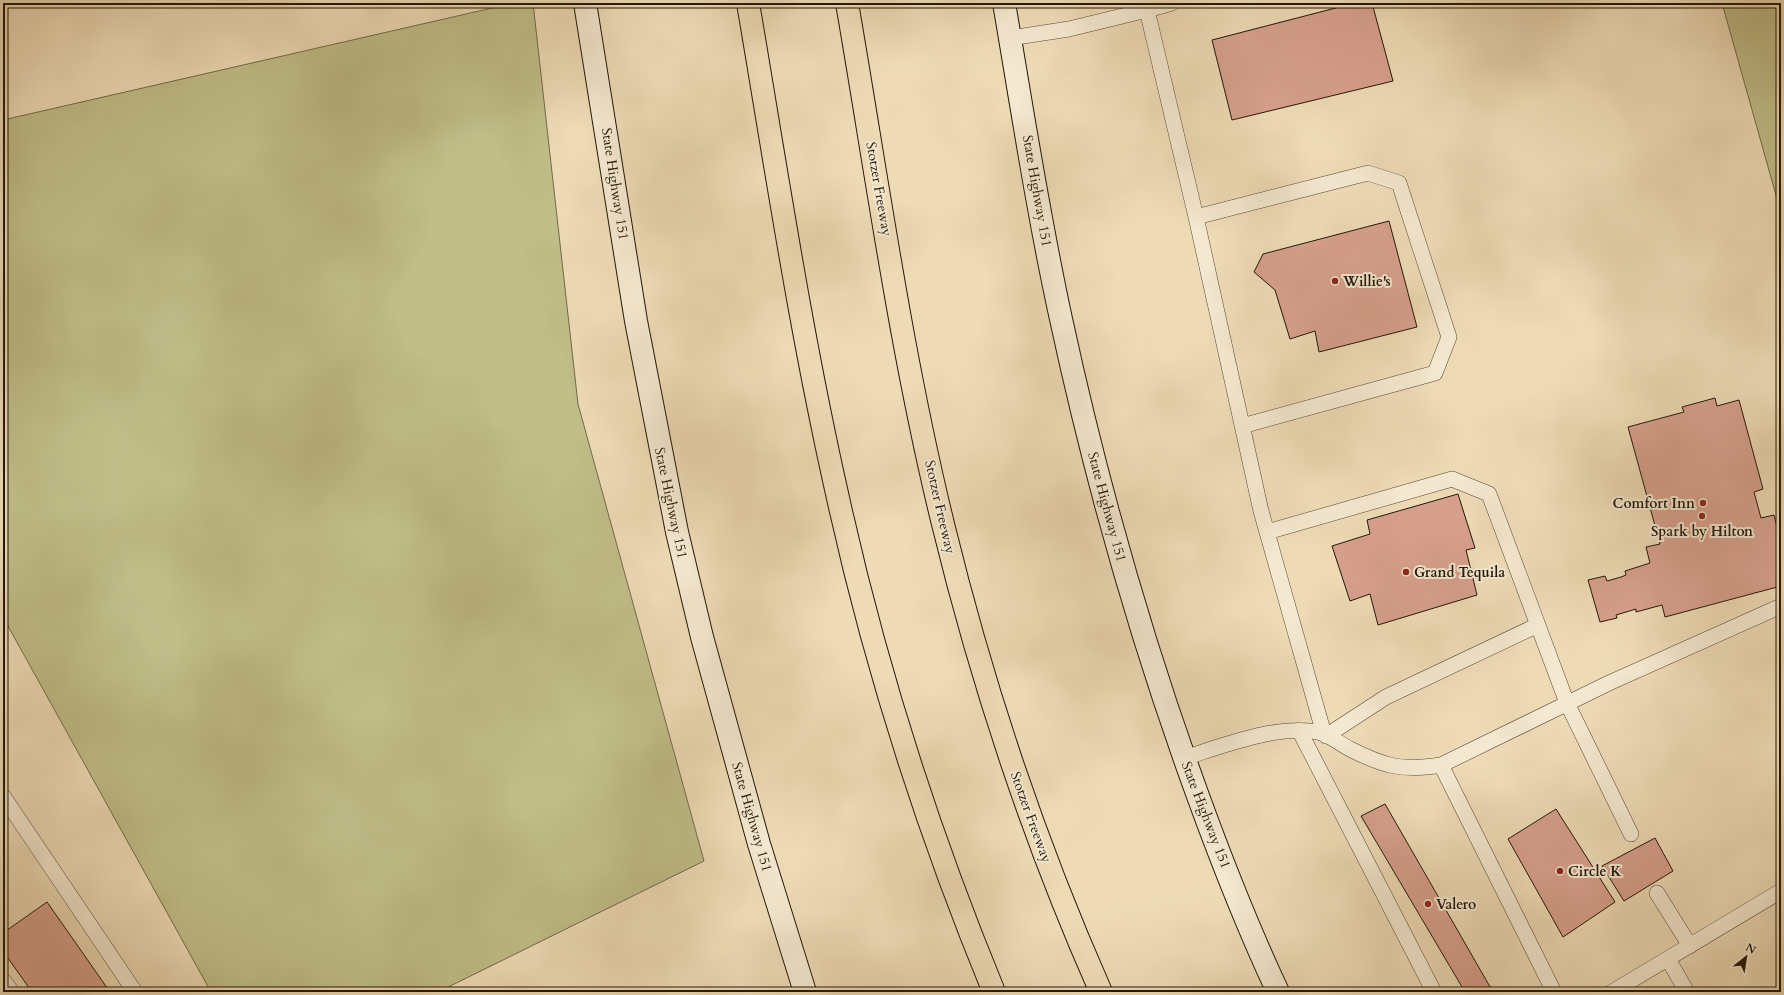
<svg xmlns="http://www.w3.org/2000/svg" width="1784" height="995" viewBox="0 0 1784 995" font-family="Cardo,serif">
	<style>
		.green { fill: #c0be89; stroke: #716a48 }
		.building { fill: #d7a08d; stroke: #221707 }
		.lines { fill: none; stroke-linecap: round; stroke-linejoin: round }
		.service-casing { stroke: #554833; stroke-width: 16 }
		.secondary-casing { stroke: #221707; stroke-width: 24 }
		.motorway-casing { stroke: #221707; stroke-width: 24 }
		.service { stroke: #f4e8d0; stroke-width: 15 }
		.secondary { stroke: #f4e8d0; stroke-width: 22 }
		.motorway { stroke: #eedbb6; stroke-width: 22 }
		.poi-dot { fill: #8f2418; stroke: #f4e8d0; stroke-width: 1.5 }
		.labels { text-anchor: middle; dominant-baseline: central; stroke-width: 4; stroke-linejoin: round; paint-order: stroke }
		.street-label { font-size: 14px; fill: #221707; stroke: #f4e8d0 }
		.poi-label { font-size: 14px; font-weight: bold; fill: #221707; stroke: #f4e8d0; text-anchor: start }
	</style>
	<rect width="100%" height="100%" fill="#eedbb6"/>
	<filter id="stains"><feTurbulence type="fractalNoise" baseFrequency=".005" numOctaves="4"/><feColorMatrix values="0 0 0 0 .2 0 0 0 0 .09 0 0 0 0 .02 0 0 0 .5 -.17"/></filter>
	<radialGradient id="worn" r=".72"><stop offset=".6" stop-color="#630" stop-opacity="0"/><stop offset="1" stop-color="#630" stop-opacity=".3"/></radialGradient>
	<path class="green" d="M514,3h19l45,401 126,457 -266,131h-227l-208,-375v-497z
		M1722,3h59v210z"/>
	<path class="building" d="M1355,3h17l21,78 -161,39 -20,-80z
		M1389,221l28,106 -98,25 -4,-21 -25,8 -15,-49 -21,-18 9,-18z
		M1715,398l2,8 22,-6 24,89 -9,3 7,26 13,-3 4,16 3,-1v56l-116,31 -3,-12 -26,7v-3l-20,6 1,3 -17,4 -12,-42 17,-4 2,5 14,-4 5,-2 -1,-4 25,-8 -4,-16 14,-3 -32,-117 56,-15 -2,-5z
		M1458,494l17,54 -9,2 11,45 -99,30 -8,-31 -20,7 -18,-55 38,-12 -3,-14z
		M1385,804l108,188h-28l-104,-176z
		M1556,809l59,93 -52,35 -55,-98z
		M1655,838l18,33 -49,30 -22,-35z
		M47,902l63,90h-78l-29,-41v-18z"/>
	<g class="lines">
		<defs>
			<path id="service" d="M1147,10l25,-7
				M1010,38l59,-9 78,-19 49,207 65,294 63,223
				M1196,217l172,-44 31,10 50,154 -14,36 -193,53
				M1267,532l185,-53 37,15 78,209 64,131
				M1299,730l135,262
				M1326,736l60,-39 152,-72
				M1184,758c38,-12 102,-37 140,-24 9,4 18,11 26,15 35,18 53,22 91,16l168,-82 172,-77
				M1441,765l113,227
				M3,796l132,196
				M1657,893l33,53
				M1668,959l19,33
				M3,980l9,12
				M1612,992l169,-101"/>
			<path id="secondary" d="M585,3l51,318 41,211 25,105 57,207 46,148
				M1004,3c18,105 34,211 57,316 35,162 80,321 137,477 24,66 50,132 80,196"/>
			<path id="motorway" d="M748,3c28,165 53,332 90,495 37,168 90,334 156,494
				M847,3c30,174 54,350 96,521 39,160 91,317 158,468"/>
		</defs>
		<use href="#service" class="service-casing"/>
		<use href="#secondary" class="secondary-casing"/>
		<use href="#motorway" class="motorway-casing"/>
		<use href="#service" class="service"/>
		<use href="#secondary" class="secondary"/>
		<use href="#motorway" class="motorway"/>
	</g>
	<g class="poi-dot">
		<circle cx="1335" cy="281" r="4"/>
		<circle cx="1703" cy="503" r="4"/>
		<circle cx="1702" cy="516" r="4"/>
		<circle cx="1406" cy="572" r="4"/>
		<circle cx="1560" cy="871" r="4"/>
		<circle cx="1428" cy="904" r="4"/>
	</g>
	<g class="labels">
		<g class="street-label">
			<text transform="translate(615 184) rotate(81)">State Highway 151</text>
			<text transform="translate(879 189) rotate(80)">Stotzer Freeway</text>
			<text transform="translate(1037 191) rotate(80)">State Highway 151</text>
			<text transform="translate(671 503) rotate(78)">State Highway 151</text>
			<text transform="translate(940 507) rotate(77)">Stotzer Freeway</text>
			<text transform="translate(1107 507) rotate(75)">State Highway 151</text>
			<text transform="translate(1206 815) rotate(69)">State Highway 151</text>
			<text transform="translate(752 817) rotate(74)">State Highway 151</text>
			<text transform="translate(1031 817) rotate(70)">Stotzer Freeway</text>
		</g>
		<g class="poi-label">
			<text x="1343" y="281">Willie's</text>
			<text x="1695" y="503" text-anchor="end">Comfort Inn</text>
			<text x="1702" y="531" text-anchor="middle">Spark by Hilton</text>
			<text x="1414" y="572">Grand Tequila</text>
			<text x="1568" y="871">Circle K</text>
			<text x="1436" y="904">Valero</text>
		</g>
	</g>
	<rect width="1784" height="995" fill="none" stroke="#eedbb6" stroke-width="16"/>
	<rect x="4" y="4" width="1776" height="987" fill="none" stroke="#221707" stroke-width="2"/>
	<rect x="8" y="8" width="1768" height="979" fill="none" stroke="#221707"/>
	<g transform="translate(1746 957) rotate(30)" stroke="#f4e8d0" stroke-width="3" paint-order="stroke">
	<path d="M0-3L7 15L0 10L-7 15Z" fill="#221707"/>
	<text y="-6" font-size="11" font-weight="bold" text-anchor="middle" fill="#221707">N</text>
	</g>
	<rect width="100%" height="100%" filter="url(#stains)"/>
	<rect width="100%" height="100%" fill="url(#worn)"/>
</svg>
